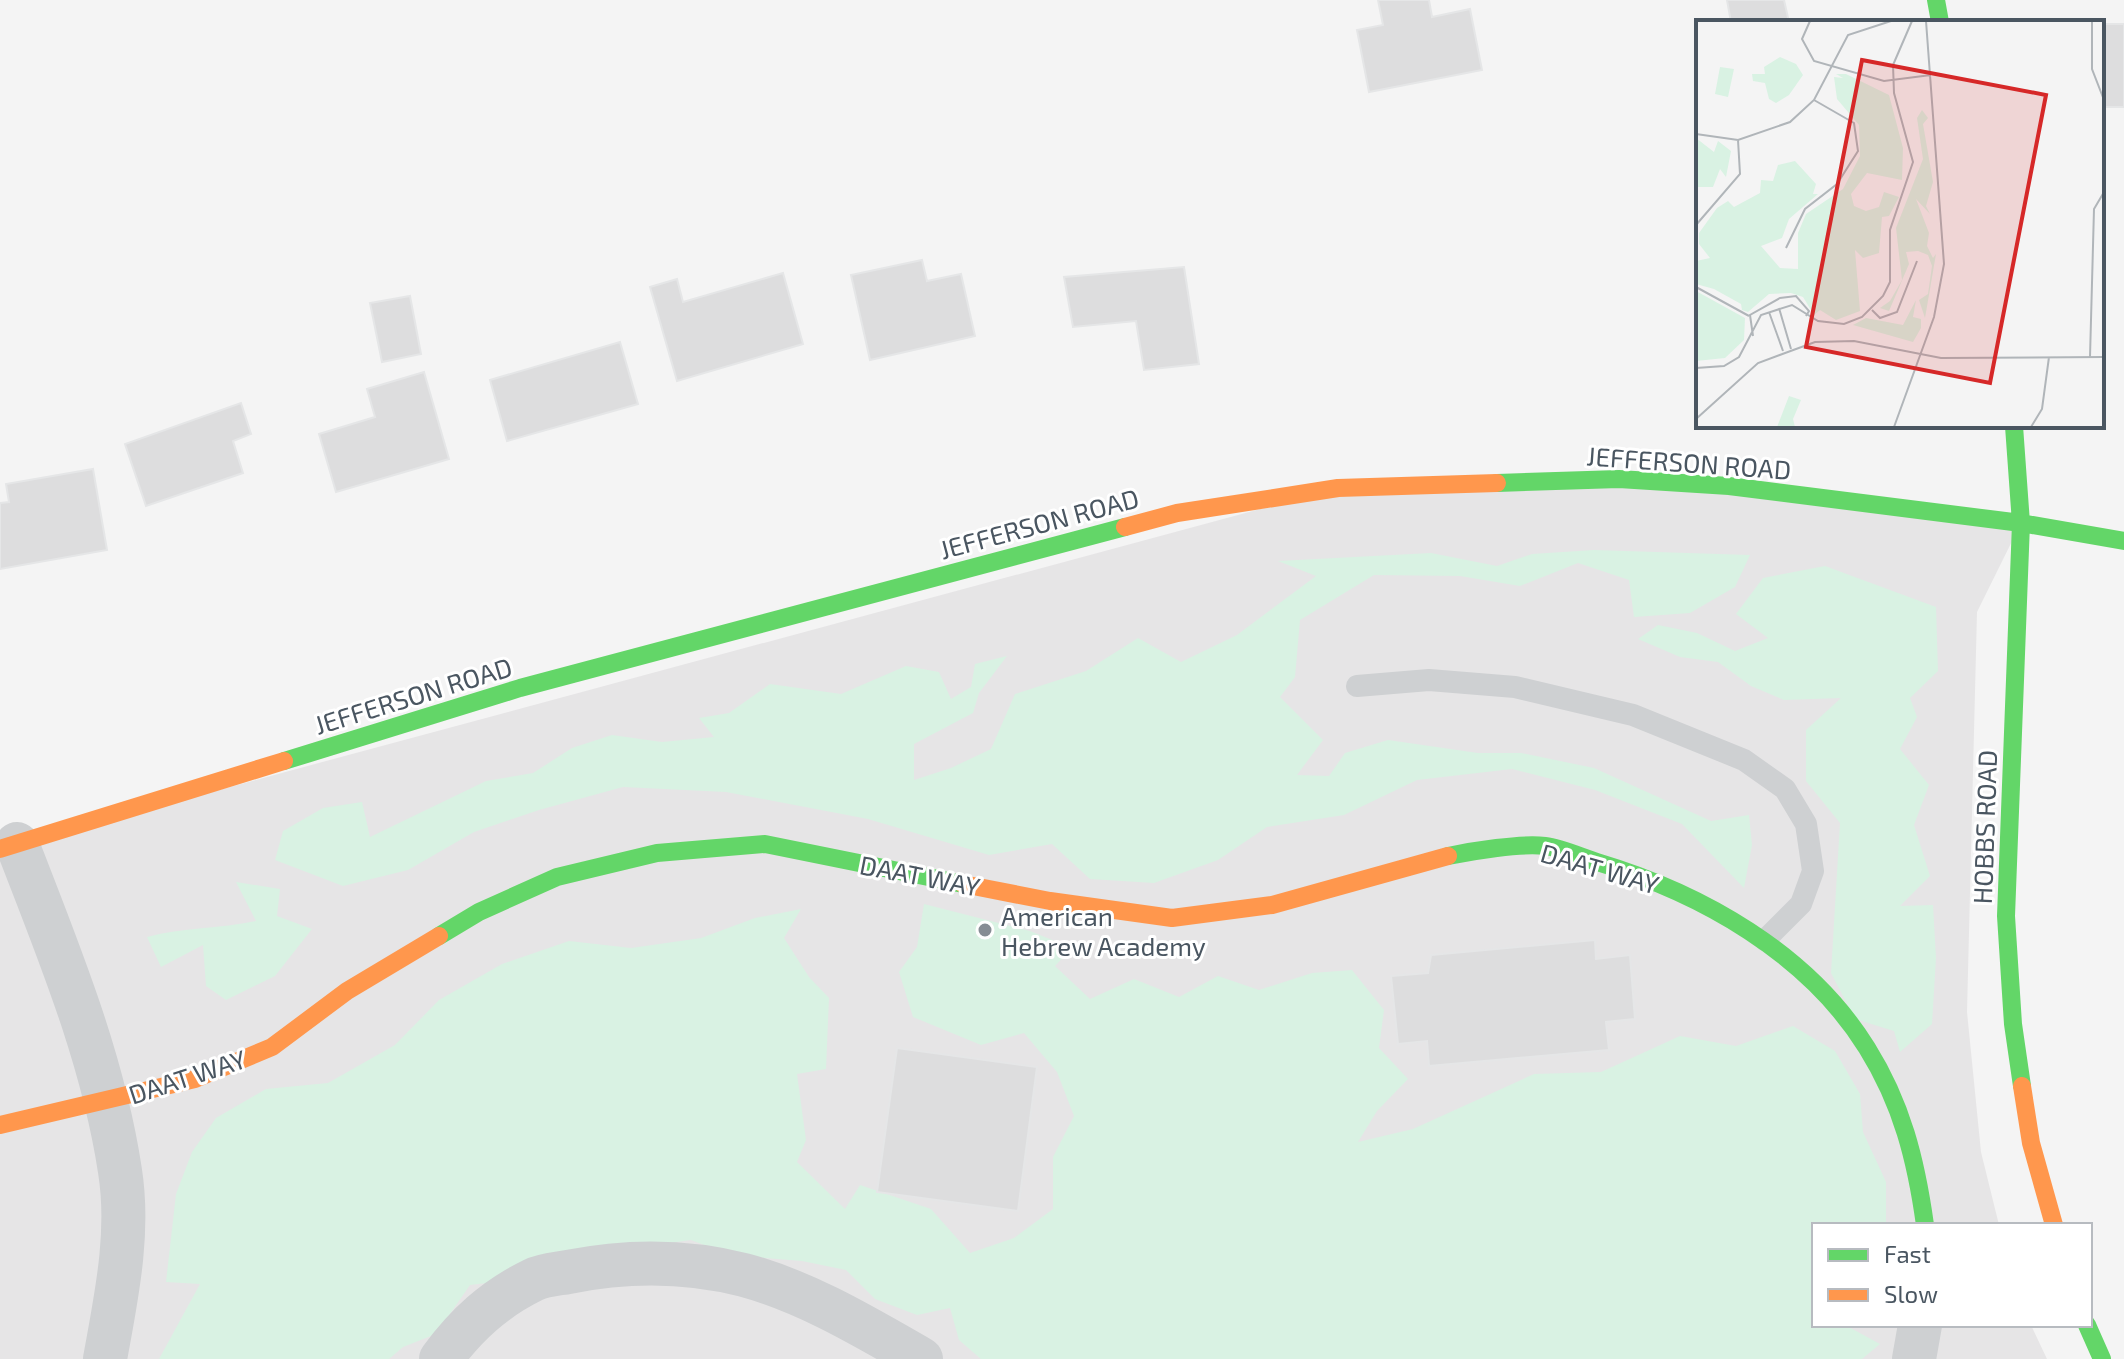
<svg xmlns="http://www.w3.org/2000/svg" width="2124" height="1359" viewBox="0 0 2124 1359" font-family="'Exo 2',sans-serif">
	<style>
		.education { fill: #e6e5e6 }
		.green { fill: #d9f2e3 }
		.building { fill: #ddddde; stroke: #e5e6e7; stroke-width: 2 }
		.lines { fill: none; stroke-linecap: round; stroke-linejoin: round }
		.lane { stroke: #ced0d2; stroke-width: 22 }
		.street { stroke: #ced0d2; stroke-width: 44 }
		.fast { stroke: #63d668; stroke-width: 18 }
		.slow { stroke: #ff974d; stroke-width: 18 }
		.poi-dot { fill: #868d94; stroke: #fff; stroke-width: 3 }
		.labels { text-anchor: middle; dominant-baseline: central; stroke-width: 6; stroke-linejoin: round; paint-order: stroke }
		.street-label { font-size: 26px; fill: #4a5661; stroke: #fff }
		.poi-label { font-size: 26px; fill: #4a5661; stroke: #fff; text-anchor: start }
		.inset-road { fill: none; stroke: #b0b5b9; stroke-width: 2 }
		.view { fill: #d62828; fill-opacity: 0.15; stroke: #d62828; stroke-width: 4 }
		.inset-edge { fill: none; stroke: #4a5661; stroke-width: 4 }
	</style>
	<rect width="100%" height="100%" fill="#f4f4f4"/>
	<path class="education" d="M1619,479l402,44 -44,89 -10,400 14,140 18,73h-185v100h217l16,34h-2047v-510l1338,-361z"/>
	<path class="green" d="M1594,550l156,5 -15,32 -45,26 -56,4 -5,-37 -51,-17 -58,23 -60,-10 -86,-1 -74,45 -5,57 -15,20 43,43 -26,35 32,1 16,-23 43,-13 90,13h43l73,15 117,53 38,-6 3,30 -8,43 -62,-64 -87,-34 -83,-21 -95,11 -73,35 -77,12 -49,33 -64,23 -64,-4 -38,-35 -63,11 -121,-36 -142,-27 -103,-5 -84,23 -65,22 -66,38 -65,16 -68,-26 8,-29 40,-23 39,-6 8,35 116,-56 47,-8 39,-25 40,-13 50,7 52,-5 -15,-19 30,-5 41,-29 71,10 65,-28 33,6 12,27 20,-12 4,-23 32,-8 -28,37 -6,20 -59,31v36l37,-12 40,-19 24,-55 71,-23 52,-33 43,24 56,-27 79,-59 -38,-15 153,-8 66,13 35,-12z
		M1825,566l111,41 2,64 -28,27 7,19 -17,32 29,36 -15,40 16,51 -30,30 33,-1 3,53 -4,66 -32,28 -6,-21 -39,-12 -24,-46 9,-150 -34,-42v-51l35,-32 -57,2 -33,-14 -33,-24 -38,-5 -42,-18 20,-14 39,8 38,18 33,-13 -32,-24 27,-36z
		M236,882l44,7 -3,27 35,13 -37,47 -49,24 -20,-14 -3,-41 -42,22 -14,-30c36,-10 72,-8 109,-16z
		M924,904l106,27 42,17 -17,18 35,33 44,-20 45,18 39,-21 41,14 53,-17 40,-3 32,40 -5,38 29,31 -31,32 -19,31 55,-13 121,-55 67,-2 79,-36 56,10 57,-20 42,25 25,43 3,38 23,50v43h-72v100h31l35,19 -18,15h-881l-22,-19 -9,-32 -33,7 -42,-16 -29,-29 -44,-9 -72,-6 -39,-15 -56,8 -131,33 -34,4 -34,49 -33,13 -14,12h-230l41,-75 -34,-2 10,-88 16,-42 24,-34 50,-29 62,-6 67,-38 44,-45 63,-36 67,-23 62,7 70,-10 54,-20 46,-9 -17,29 25,39 20,21 -3,71 -29,5 9,66 -9,22 48,47 15,-24 71,24 39,44 44,-15 39,-29v-52l21,-41 -17,-44 -33,-39 -43,12 -68,-28 -14,-45 18,-25z"/>
	<path class="building" d="M1378,0h51l3,17 38,-8 12,61 -113,22 -12,-62 26,-5z
		M1727,0h57l5,22h-58z
		M2102,24h22v83h-22z
		M922,260l5,21 34,-7 14,62 -105,24 -19,-85z
		M1184,267l15,97 -55,6 -8,-49 -63,6 -9,-50z
		M783,273l20,71 -126,37 -27,-94 27,-8 6,23z
		M410,296l11,58 -39,8 -12,-59z
		M620,342l18,62 -131,37 -17,-61z
		M424,372l25,87 -113,33 -17,-58 56,-17 -8,-28z
		M241,403l10,31 -18,7 10,32 -97,33 -21,-62z
		M93,469l14,81 -107,19v-66l9,-1 -3,-18z
		M1595,940l1,19 34,-4 5,64 -29,3 3,28 -180,16 -2,-25 -29,3 -7,-68 37,-3 3,-18z
		M897,1048l140,19 -19,144 -141,-19z"/>
	<g class="lines">
		<path class="lane" d="M1357,686l72,-6 86,7 118,28 111,45 41,29 21,35 7,47 -12,33 -36,36"/>
		<path class="street" d="M17,844c41,106 86,214 103,327 10,63 -4,127 -15,188
			M441,1359c25,-34 53,-60 92,-79 10,-5 24,-6 35,-8 60,-12 117,-12 176,3 63,17 121,52 177,84
			M1914,1359l6,-34"/>
		<path class="fast" d="M1936,0l4,22
			M2014,426l7,97 -15,393 7,108 9,62
			M1497,483l122,-4 110,7 292,37 103,18
			M284,761l236,-73 605,-161
			M1448,856c24,-5 73,-13 97,-10 17,2 36,11 52,16 104,31 211,91 270,186 35,56 49,112 58,177
			M439,936l40,-24 78,-35 100,-24 108,-9 198,40
			M2087,1325l15,34"/>
		<path class="slow" d="M1125,527l52,-14 161,-25 159,-5
			M0,849l284,-88
			M963,884l87,17 122,17 100,-13 176,-49
			M2022,1086l9,57 23,82
			M0,1125l195,-46 77,-32 75,-56 92,-55"/>
	</g>
	<circle class="poi-dot" cx="985" cy="930" r="8"/>
	<g class="labels">
		<g class="street-label">
			<text transform="translate(1689 462) rotate(4)">JEFFERSON ROAD</text>
			<text transform="translate(1039 523) rotate(-15)">JEFFERSON ROAD</text>
			<text transform="translate(413 695) rotate(-17)">JEFFERSON ROAD</text>
			<text transform="translate(1984 827) rotate(-88)">HOBBS ROAD</text>
			<text transform="translate(1600 868) rotate(16)">DAAT WAY</text>
			<text transform="translate(920 875) rotate(11)">DAAT WAY</text>
			<text transform="translate(187 1076) rotate(-18)">DAAT WAY</text>
		</g>
		<g class="poi-label">
			<text x="1001" y="915">American<tspan x="1001" dy="30">Hebrew Academy</tspan></text>
		</g>
	</g>
	<g transform="translate(1696 20)">
		<rect width="408" height="408" fill="#f4f4f4"/>
		<path d="M84,37l16,7 7,11 -14,20 -13,8 -7,-4 -4,-16 -12,-2 -1,-7h13l-1,-7zM24,47l14,2 -6,28 -13,-3zM140,54h10l43,21 14,53 -1,32 -35,-7 -16,21 3,12 12,5 13,-4 5,-15 15,5 -10,19 -7,1 -3,36 -16,5 -8,-8 5,61 -24,9 -16,-10 -6,5 -11,-18 -12,-4 -22,1 -21,18 -6,-2 -1,-6 -27,-15 -18,-5v-23l14,-3 -11,-14v-11l18,-25 11,-7 6,6 26,-14 1,-13 12,1 5,-16 17,-4 21,23 -3,10h5l-29,25 -7,19 -21,8 19,22 18,1v-36l8,-19 37,-25 17,-33 -1,-31 -22,-26 -3,-22 9,1zM226,90l6,8 -5,6 10,58 -7,24 4,8 -14,-15 13,34 -2,13 6,12 3,-4 -11,64 -6,-18 9,-6 4,-28 -4,-11 -10,-4 -12,1 3,12 -20,47 -9,-3 10,-7 12,-21 -6,-52 27,-69 -6,-41zM0,118l18,14 4,-11 13,10 -5,26 -6,-8 -7,18h-17zM0,271l49,27 -1,22 -19,18 -29,3zM220,280l-3,17 8,2v9l-8,14 -60,-17 13,-7 37,7zM93,376l12,4 -8,19 2,8h-18z" fill="#d9f2e3"/>
		<path class="inset-road" d="M114,1l-8,18 12,22 70,20 47,-6M396,1v48l12,31M0,114l42,6 52,-18 24,-22 34,-65 43,-14M0,205l44,-51 -2,-34M90,228l19,-39 32,-25 21,-33 -4,-28 -40,-23M0,267l53,29M83,288l12,41M176,290l8,8 17,-6 20,-51M73,292l14,39M57,316l-3,-21 30,-17 16,-2 13,15 -3,5M394,337l4,-148 10,-17M0,348l28,-2 15,-9 22,-42 31,-10 26,16 26,3 18,-7 21,-21 7,-14v-52l23,-68 -19,-69 -1,-28 19,-44M0,399l62,-56 57,-21 39,-1 87,17 163,-1M198,407l40,-110 10,-53 -18,-243M335,407l11,-18 7,-52"/>
		<path class="view" d="M166,40l184,35 -56,288 -184,-36z"/>
		<rect width="408" height="408" class="inset-edge"/>
	</g>
	<rect x="1812" y="1223" width="280" height="104" fill="#ffffff" stroke="#b7bbc0" stroke-width="2"/>
	<rect x="1828" y="1249" width="40" height="12" fill="#63d668" stroke="#b7bbc0" stroke-width="2"/>
	<text x="1884" y="1263" font-size="24" fill="#4a5661">Fast</text>
	<rect x="1828" y="1289" width="40" height="12" fill="#ff974d" stroke="#b7bbc0" stroke-width="2"/>
	<text x="1884" y="1303" font-size="24" fill="#4a5661">Slow</text>
</svg>
